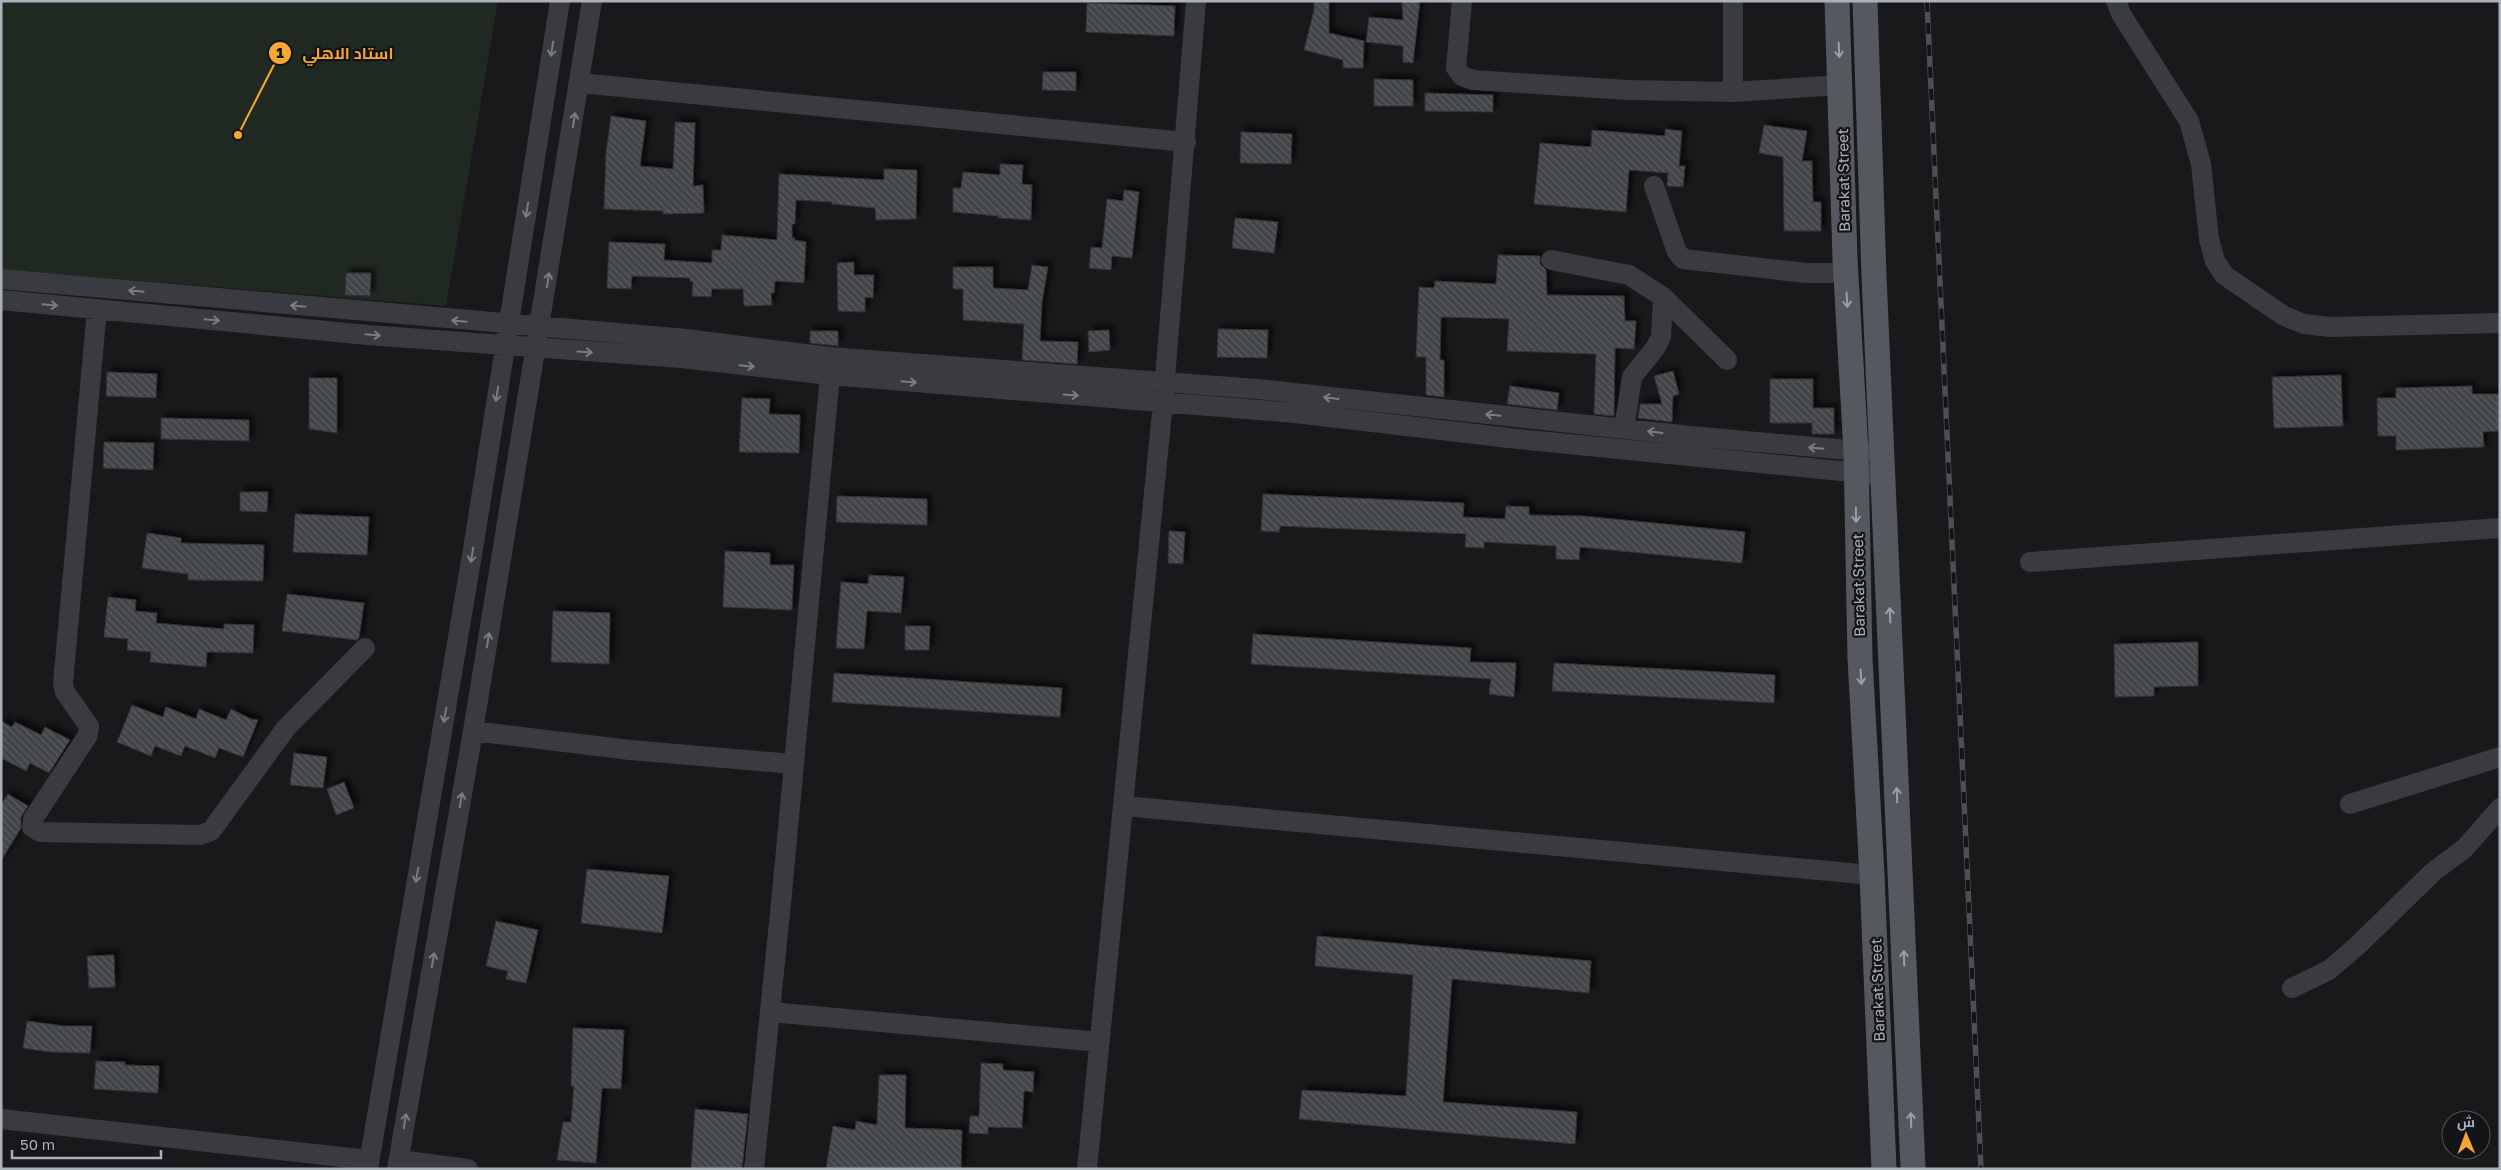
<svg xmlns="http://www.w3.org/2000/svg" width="2501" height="1170" viewBox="0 0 2501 1170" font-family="'Golos Text',Cairo,sans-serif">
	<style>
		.grass { fill: #202921 }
		.building { fill: url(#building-back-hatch); stroke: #333337; filter: url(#shadow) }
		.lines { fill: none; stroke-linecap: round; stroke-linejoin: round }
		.minor { stroke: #3a3b40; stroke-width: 20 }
		.major { stroke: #56585f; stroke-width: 25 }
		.rail-casing { stroke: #4d4f55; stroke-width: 5.5 }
		.rail { stroke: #141416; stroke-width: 4; stroke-dasharray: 11; stroke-linecap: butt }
		.oneway { stroke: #787c84 }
		.oneway2 { stroke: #9a9fa9 }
		.labels { text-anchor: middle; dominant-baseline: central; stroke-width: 4.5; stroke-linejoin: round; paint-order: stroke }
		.street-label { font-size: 15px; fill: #abb1bb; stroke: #141416 }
		.leader { fill: none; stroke: #f8a634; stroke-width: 2 }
		.callout-dot { fill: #f8a634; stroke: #141416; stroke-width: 2 }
		.mark-label { font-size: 15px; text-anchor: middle; font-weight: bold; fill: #111 }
		.callout-label { font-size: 16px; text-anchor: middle; font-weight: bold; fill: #f8a634; stroke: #141416; stroke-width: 4.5; stroke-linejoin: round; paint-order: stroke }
	</style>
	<defs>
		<pattern id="building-back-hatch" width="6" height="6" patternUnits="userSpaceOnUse" patternTransform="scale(1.25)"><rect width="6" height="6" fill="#434448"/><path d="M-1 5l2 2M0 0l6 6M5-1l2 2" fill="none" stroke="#5b5d60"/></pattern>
		<filter id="shadow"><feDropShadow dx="4.5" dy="-4.5" stdDeviation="2.5" flood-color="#0009"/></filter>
	</defs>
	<rect width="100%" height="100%" fill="#19191b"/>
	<path class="grass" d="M1,1h497l-52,305 -445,-37z"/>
	<path class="building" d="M1314,1h15v32l35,8 -1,27h-20v-8l-39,-10 10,-40z
		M1402,1h18l-7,62 -10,-1v-16l-37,-4 3,-25 34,3z
		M1087,3l88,3 -1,30 -88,-4z
		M1043,72h33v19l-34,-1z
		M1374,79l39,1v26h-39z
		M1425,93l68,2v17l-68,-1z
		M611,116l35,5 -6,45 33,3 2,-47 20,1 -2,63 10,-1 1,28 -41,1v-3l-59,-2 2,-56z
		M1764,125l43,6 -5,30h10l1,41h8v29h-37l-1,-74 -24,-4z
		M1665,129l17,2 -3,35h6l-2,21 -16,-1 1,-13 -39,-3 -3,42 -92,-8 6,-61 51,4 1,-17 73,6z
		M1241,132l51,2 -1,30 -51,-1z
		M1000,164l23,1 -1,19 10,1 -1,35 -33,-2v-2l-45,-4v-24h8l2,-16 37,3z
		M884,169l33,1 -1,49 -40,1 -1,-12 -43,-4v-2l-36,-2 -1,24h-3v14h3l-1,2 12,2 -2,41 -29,-2 -1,12h-3l1,12 -28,1 -1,-17h-31l-1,8 -19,-1 1,-14 -3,-1v-3l-58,-2 -1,13 -24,-1 2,-46 56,2 -1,16 48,3v-13h9l1,-15 55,5 2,-66 105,6z
		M1124,190l15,2 -7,66 -20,-2 -1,14 -22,-2 2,-21 11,1 5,-49 16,2z
		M1235,218l43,4 -4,31 -42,-5z
		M1498,255l42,1v8l6,6 1,25 77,1 1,25h11l-2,28 -19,-1 -1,68 -20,-2 2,-60 -89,-3 2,-32 -68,-2 -1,43h4v37l-18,-2v-38h-10l3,-70 15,1 1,-7 61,3z
		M854,262v13h20l-1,23 -8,-1v15l-27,-1 -1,-48z
		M1032,265l16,2 -6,35 -2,39 38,1 -1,22 -55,-4 2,-36 -61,-4v-31h-10v-22h40v21l35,2z
		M346,273h25l-1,23 -25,-1z
		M1218,329l50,1 -1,28 -50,-1z
		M1109,330l1,20 -21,2 -1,-21z
		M810,331h28v15l-28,-3z
		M1673,371l6,23 -6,2 -1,26 -34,-4 2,-14h22l-8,-28z
		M107,372l50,2 -1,24 -50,-2z
		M2341,375l2,51 -69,2 -2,-51z
		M309,378h28v55l-28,-4z
		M1770,379h43v29h21v26h-22v-11h-42z
		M1510,386l49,7 -2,17 -50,-6z
		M2472,386v8h28v37l-17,1 1,15 -88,3v-14h-18l-1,-38h19v-10z
		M742,398l28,1 -1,15 31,1 -1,38 -60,-1z
		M161,418l88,2v21l-88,-2z
		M104,442l50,1 -1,27 -50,-2z
		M240,492h28l-1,20 -27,-1z
		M1263,494l201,9 -1,14 42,2 1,-13 23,1v8l54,1 162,16 -3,31 -162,-16 -1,13 -23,-1v-13l-72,-4v6l-19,-1 1,-13 -186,-8 -1,6 -18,-1z
		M837,496l90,3v26l-91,-3z
		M295,514l74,3 -2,38 -74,-3z
		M1169,531l16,1 -2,32 -15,-1z
		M147,533l34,5v5l83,2 -1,36 -75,-1v-6l-46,-6z
		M725,551l45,2v12h24l-2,45 -69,-3z
		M869,575l35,2 -3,36 -34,-2 -3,38 -28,-1 5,-66 27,2z
		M287,594l77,9 -5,35 -2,2 -75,-9z
		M108,597l28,3 -1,11 22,2 -1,10 68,6v-5l30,1 -1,28 -46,-1 -1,15 -56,-5 1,-10 -24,-2 1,-11 -24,-2z
		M553,611l57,2 -1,51 -58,-2z
		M905,626h25l-1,24h-24z
		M1253,634l218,14 -1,14 46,1 -2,34 -25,-3 2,-15 -240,-15z
		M2198,642v44l-44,1v9l-39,1 -1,-53z
		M1554,663l221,12 -1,28 -222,-12z
		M834,673l228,15 -2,29 -228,-15z
		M132,705l31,12 3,-10 30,12 3,-10 27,11 5,-11 20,10 7,1 -15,37 -24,-9 -4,10 -30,-12 -4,10 -26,-10 -4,10 -34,-14z
		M1,721l11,6 3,-5 26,13 4,-8 25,13 -21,33 -19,-10 -4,8 -25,-13z
		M294,753l33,4 -4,31 -33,-3z
		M344,782l10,26 -18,7 -9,-26z
		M8,794l20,12 -7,11v11l-20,33v-56z
		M587,869l82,7 -7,57 -81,-10z
		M496,921l42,9 -12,53 -20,-4 2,-8 -22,-5z
		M1317,936l274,25 -2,32 -137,-14 -9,123 134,10 -2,32 -276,-25 3,-29 104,6 7,-121 -98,-9z
		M114,955l1,32 -26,1 -2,-32z
		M27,1021l37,5h28l-2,27 -40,-1 -27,-4z
		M573,1028l51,2 -3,59 -19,-1 -6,75 -39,-3 6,-38h8l3,-36h-3z
		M96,1061l29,1v3l34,1 -1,27 -64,-4z
		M981,1063l22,1v6l31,2 -1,20 -9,-1 -2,37 -34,-1v7l-19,-1 1,-17h9z
		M879,1075h27l-1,53 57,2 -1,39h-135l7,-43 22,4 1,-9 21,4z
		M695,1109l53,5 -6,55h-51z"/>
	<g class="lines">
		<path class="minor" d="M1462,1l-6,67 6,8 11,4 155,10 105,2 108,-7
			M1733,1v91
			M2116,1l5,13 68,107 12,43 8,75 6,22 9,14 60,41 20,8 26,3 170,-4
			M580,83l606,59
			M1654,186l23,66 6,7 123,14h40
			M1551,260l78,15 34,22 64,63
			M1,279l685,60 143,18 429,32 432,47 180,16
			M1,300l367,35 313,23 149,17 465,38 223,26 353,35
			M97,309l-34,374 2,9 24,34 -1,9 -55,84 -1,8 8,5 160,3 11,-4 75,-103 79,-80
			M1624,429l8,-52 24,-30 5,-10 2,-40
			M2030,562l470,-34
			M473,731l157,19 163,14
			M2350,804l150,-47
			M1124,806l748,69
			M2292,988l37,-18 27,-23 77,-75 32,-24 35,-40
			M770,1012l330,30
			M1,1119l368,41
			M399,1160l69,9
			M368,1169l106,-626 86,-542
			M397,1169l76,-438 119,-730
			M754,1169l28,-276 48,-518
			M1087,1169l76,-767 33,-401"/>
		<path class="major" d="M1837,1l8,258 11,192 4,207 12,217 12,294
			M1865,1l9,275 39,893"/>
		<defs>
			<path id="rail" d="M1927,1l54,1168"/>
		</defs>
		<use href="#rail" class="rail-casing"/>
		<use href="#rail" class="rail"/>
	</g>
	<defs><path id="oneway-shaft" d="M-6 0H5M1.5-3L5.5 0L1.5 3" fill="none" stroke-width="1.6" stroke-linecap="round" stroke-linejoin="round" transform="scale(1.25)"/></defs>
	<g class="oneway">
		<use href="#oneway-shaft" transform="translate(552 49) rotate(99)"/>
		<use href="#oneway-shaft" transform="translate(574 120) rotate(-81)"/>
		<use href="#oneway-shaft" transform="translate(527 210) rotate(99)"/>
		<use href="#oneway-shaft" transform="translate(548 280) rotate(-81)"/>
		<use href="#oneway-shaft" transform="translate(136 291) rotate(-174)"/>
		<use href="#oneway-shaft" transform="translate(50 305) rotate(5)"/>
		<use href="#oneway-shaft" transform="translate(298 306) rotate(-175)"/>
		<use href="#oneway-shaft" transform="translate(212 320) rotate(5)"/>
		<use href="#oneway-shaft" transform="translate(459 321) rotate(-175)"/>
		<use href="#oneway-shaft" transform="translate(373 335) rotate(5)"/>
		<use href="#oneway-shaft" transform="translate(585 352) rotate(4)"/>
		<use href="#oneway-shaft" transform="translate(747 366) rotate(6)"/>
		<use href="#oneway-shaft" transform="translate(909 382) rotate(5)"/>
		<use href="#oneway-shaft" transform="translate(497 394) rotate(99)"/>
		<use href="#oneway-shaft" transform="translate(1071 395) rotate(4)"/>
		<use href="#oneway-shaft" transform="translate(1331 398) rotate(-173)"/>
		<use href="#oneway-shaft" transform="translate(1493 415) rotate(-174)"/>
		<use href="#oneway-shaft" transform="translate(1655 432) rotate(-173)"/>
		<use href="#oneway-shaft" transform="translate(1816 448) rotate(-175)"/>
		<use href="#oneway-shaft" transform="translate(472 555) rotate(100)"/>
		<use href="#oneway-shaft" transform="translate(488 640) rotate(-81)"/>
		<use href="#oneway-shaft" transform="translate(445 715) rotate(100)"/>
		<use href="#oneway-shaft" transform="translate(461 800) rotate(-80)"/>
		<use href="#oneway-shaft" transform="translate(417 875) rotate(100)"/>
		<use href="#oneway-shaft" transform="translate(433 960) rotate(-80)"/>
		<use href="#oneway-shaft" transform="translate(405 1121) rotate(-80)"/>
	</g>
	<g class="oneway2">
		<use href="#oneway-shaft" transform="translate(1839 50) rotate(87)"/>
		<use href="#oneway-shaft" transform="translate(1847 300) rotate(87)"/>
		<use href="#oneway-shaft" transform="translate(1856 515) rotate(89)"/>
		<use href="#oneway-shaft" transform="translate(1890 615) rotate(-93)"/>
		<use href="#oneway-shaft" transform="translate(1861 677) rotate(87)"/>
		<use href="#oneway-shaft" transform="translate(1897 795) rotate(-92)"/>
		<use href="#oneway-shaft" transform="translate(1904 958) rotate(-92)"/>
		<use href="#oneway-shaft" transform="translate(1911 1120) rotate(-92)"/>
	</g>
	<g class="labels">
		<g class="street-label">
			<text transform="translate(1843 180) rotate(-91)">Barakat Street</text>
			<text transform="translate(1858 585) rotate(-91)">Barakat Street</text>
			<text transform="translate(1877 990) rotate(-92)">Barakat Street</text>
		</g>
	</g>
	<path class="leader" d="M238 135L280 53"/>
	<g class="callout-dot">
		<circle cx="238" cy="135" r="5"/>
		<circle cx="280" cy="53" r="12"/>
	</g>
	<g class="mark-label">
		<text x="280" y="58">1</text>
	</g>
	<g class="callout-label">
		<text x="348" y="59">استاد الاهلي</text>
	</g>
	<rect width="2501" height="1170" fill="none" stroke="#abb1bb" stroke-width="5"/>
	<g transform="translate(2466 1135) rotate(359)"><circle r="24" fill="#141416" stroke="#505358"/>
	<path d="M0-4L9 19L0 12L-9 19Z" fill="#f8a634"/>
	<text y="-8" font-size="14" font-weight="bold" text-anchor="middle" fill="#abb1bb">ش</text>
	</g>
	<path d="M12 1150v8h149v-8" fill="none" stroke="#abb1bb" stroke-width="2.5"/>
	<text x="20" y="1150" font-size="15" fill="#abb1bb" stroke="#141416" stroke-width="4" paint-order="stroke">50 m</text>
</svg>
